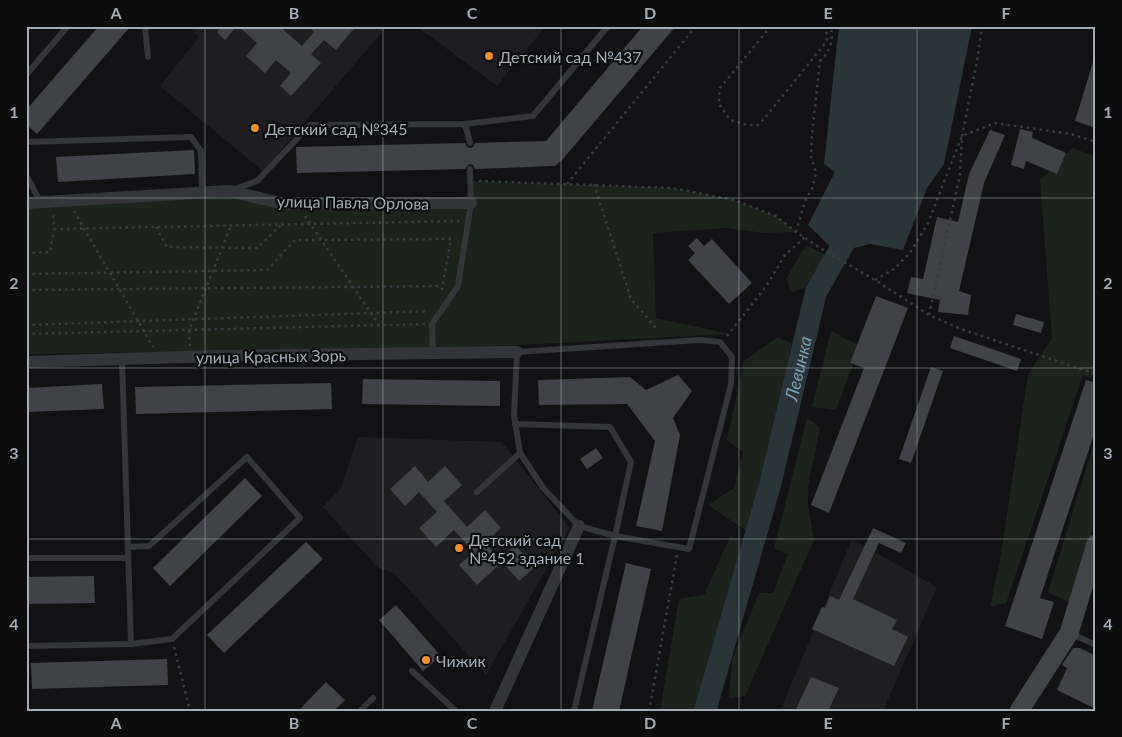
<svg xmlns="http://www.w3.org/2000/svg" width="1122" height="737" viewBox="0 0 1122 737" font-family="Lato,sans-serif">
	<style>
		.built { fill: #1e1e21 }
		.green { fill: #1c231c }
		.water { fill: #2a3539 }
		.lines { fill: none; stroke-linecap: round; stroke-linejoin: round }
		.river { stroke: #2a3539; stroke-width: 22 }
		.building { fill: #414247 }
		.path { stroke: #393c40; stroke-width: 2.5; stroke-dasharray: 2.5 4; stroke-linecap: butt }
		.lane { stroke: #333539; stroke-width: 6 }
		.street { stroke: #333539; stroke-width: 12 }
		.secondary { stroke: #414449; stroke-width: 19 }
		.grid { fill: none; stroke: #a3abb5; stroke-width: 1; stroke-opacity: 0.55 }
		.poi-dot { fill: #f69227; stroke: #0d0d0e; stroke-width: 2 }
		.labels { text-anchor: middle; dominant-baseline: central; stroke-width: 4.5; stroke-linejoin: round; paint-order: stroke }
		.poi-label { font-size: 16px; fill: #a3abb5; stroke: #0d0d0e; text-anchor: start }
		.street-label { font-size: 16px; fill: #a3abb5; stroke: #0d0d0e }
		.water-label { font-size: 18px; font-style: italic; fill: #789fb1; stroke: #0d0d0e }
		.neatline { fill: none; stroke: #a3abb5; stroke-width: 2 }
		.grid-label { font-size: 16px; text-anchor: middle; font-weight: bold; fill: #a3abb5 }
	</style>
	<rect width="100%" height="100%" fill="#121214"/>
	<path class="built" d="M188,26h199l-124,145 -103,-85 39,-49z
		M416,26h130l-49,60z
		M358,437l144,5 68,86 -84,147 -93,-103 -15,-4 -55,-61 18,-19z
		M852,539l85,48 -54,124h-103z"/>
	<path class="green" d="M1073,148l23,9v222l-13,-4 -77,228 -16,4 11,-53 27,-179 24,-37 -12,-158z
		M470,181l202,7 62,12 42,16 20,16 -32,1 -38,-5 -73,5 3,85 73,16 -211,11 -86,3 -406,6v-152l204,-11 54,13 186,-1z
		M808,246l18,9 -21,33 -13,4 -6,-13 16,-28z
		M831,331l29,15 -24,64 -24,-3z
		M778,337l14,7 -34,155 -10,33 -40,-27 26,-17 9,-36 -16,-12 17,-79z
		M807,418l13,10 -12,58v20l6,34 -69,156 -16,2 3,-38 27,-67h14l15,-39 -14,-6z
		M1096,437v81l-25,85 -23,-11z
		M730,537l15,4 -46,170h-39l19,-112 25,-4z"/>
	<path class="water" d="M839,26h133l-28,138 -17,24 -24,62 -33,-6 -16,4 -7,11 -9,-5 -30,-29 27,-53 -11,-8z"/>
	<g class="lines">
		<path class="river" id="s1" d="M705,711l65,-226 46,-193 29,-51 4,-14"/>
	</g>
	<path class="building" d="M99,26h32l-94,108 -11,-10v-14z
		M222,26h15l-12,14 -8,-8z
		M238,26h41l23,20 12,-14 -6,-6h48l-20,24 -12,-10 -13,14 10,9 -30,33 -11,-10 11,-13 -15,-13 -11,13 -19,-17 11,-13z
		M643,26h33l-114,134 -7,6 -80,3 -2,-4 -4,-1 -4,5 -168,4 -1,-26 169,-4 2,4 4,1 3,-2 1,-3 71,-2z
		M1093,62l3,1v65l-21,-7z
		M1020,129l13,3 -1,6 34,15 -9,21 -31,-13 -2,8 -13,-4z
		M990,130l15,5 -21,48 -25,108 12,4 -3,20 -30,-3 2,-12 -33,-7 4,-16 12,2 14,-62 21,5 11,-48z
		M194,150l1,24 -137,8 -2,-25z
		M697,238l7,8 8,-7 40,44 -23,21 -41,-44 7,-7 -7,-7z
		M876,296l32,12 -79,205 -18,-8 53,-137 -14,-5z
		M1016,314l28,8 -3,11 -28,-8z
		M954,336l67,23 -4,12 -67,-23z
		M931,367l12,4 -32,92 -12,-4z
		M678,375l14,16 -19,27 7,17 -18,96 -26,-5 19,-85 -28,-37 -88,1 -1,-25 92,-3 16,13z
		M363,379l137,2v25l-138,-2z
		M1086,380l10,3v45l-56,170 14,4 -12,37 -37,-13z
		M331,383l1,26 -196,5 -1,-27z
		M102,384l2,25 -78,3v-24z
		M596,448l7,10 -16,11 -7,-10z
		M415,466l13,16 17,-16 17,19 -18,16 23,26 18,-17 16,18 -16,15 15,16 15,-14 20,22 -16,14 -17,-19 -25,23 -18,-20 15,-13 -20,-22 -18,17 -17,-19 18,-16 -18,-20 -14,14 -15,-17z
		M245,478l17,18 -92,90 -17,-18z
		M873,528l33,15 -5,10 -22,-10 -26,56 44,21 -5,9 16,8 -14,29 -82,-37 10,-22 3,1 5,-12 9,4z
		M306,542l17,17 -99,94 -17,-18z
		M626,563l25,6 -32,142h-27z
		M94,576l1,27 -69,1v-27z
		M396,605l45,51 -18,15 -44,-51z
		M1073,648h7l16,8v53l-39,-19 10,-22 -5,-3z
		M167,659l1,26 -136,4 -1,-26z
		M811,677l28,11 -11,23h-33z
		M326,682l19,18 -11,11h-36z"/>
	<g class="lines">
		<path class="path" d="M771,26l-51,62 -1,8v8l11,16 17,5h11l6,-6 63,-78 -1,-15
			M479,181l193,7 62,12 42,16 20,16 24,16 55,32 54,35 32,14 135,45
			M567,184l129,-158
			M594,184l37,115 25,29
			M74,211l79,136
			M305,216l74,109
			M156,227l11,20 90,1 24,-23
			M54,229l405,-8
			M796,232l9,-31 7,-12 4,-16 -5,-17 1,-22 8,-73c11,-12 13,-18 11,-35
			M26,253l24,-1 4,-23 -1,-16
			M26,274l241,-4 28,-30 156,-1 -10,55
			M875,280l19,-11 16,-16 18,-30 34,-87 33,-13 76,11 25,8
			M26,290l416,-4
			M929,315l31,-140 2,-39 16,-80 4,-30
			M26,325l403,-14
			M26,334l399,-10
			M727,336l38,-48 20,-33 20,-18
			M190,346l-1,-16 42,-104
			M174,647l16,64
			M649,711l28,-156"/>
		<path class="lane" d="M145,26l3,31
			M26,75l42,-49
			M26,142l165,-5 10,14 1,42
			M470,143l-5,-19 68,-8 75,-90
			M26,178l1,-1 14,26
			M235,189l22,-8 53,-56 155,-1
			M433,353l-1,-29 26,-38 13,-83 -1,-34
			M122,359l9,285 41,-5 128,-121 -53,-61 -98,89 -21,1
			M515,424l95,3 21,35 -16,74 -36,-10 -35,-37 -24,-36 -6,-38 3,-63 183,-12 20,2 12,15 -1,27 -42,165 -74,-13 -41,175
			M477,492l43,-39
			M26,558h102
			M1070,633l26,12
			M26,646l105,-2
			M412,671l44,40
			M360,711l13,-13"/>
		<path class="street" d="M26,203l204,-12 54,13 187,-1
			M26,362l189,-6 302,-4
			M495,711l84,-185"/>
		<path class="secondary" d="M1019,711l50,-78 27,-89"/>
	</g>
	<path class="grid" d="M205,26v685M383,26v685M561,26v685M739,26v685M917,26v685M26,198h1070M26,368h1070M26,539h1070"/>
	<g class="poi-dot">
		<circle cx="489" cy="56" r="5"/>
		<circle cx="255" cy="128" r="5"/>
		<circle cx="459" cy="548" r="5"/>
		<circle cx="426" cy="660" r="5"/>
	</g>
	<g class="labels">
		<g class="poi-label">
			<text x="499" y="56">Детский сад №437</text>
			<text x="265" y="128">Детский сад №345</text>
			<text x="469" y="539">Детский сад<tspan x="469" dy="18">№452 здание 1</tspan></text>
			<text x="436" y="660">Чижик</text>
		</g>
		<g class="street-label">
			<text transform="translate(353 202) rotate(1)">улица Павла Орлова</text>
			<text transform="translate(271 356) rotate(-1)">улица Красных Зорь</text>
		</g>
		<g class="water-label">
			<text stroke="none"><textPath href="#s1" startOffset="355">Левинка</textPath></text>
		</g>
	</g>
	<rect width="1122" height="737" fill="none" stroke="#0d0d0e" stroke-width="55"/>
	<rect x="28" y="28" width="1066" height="682" class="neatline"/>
	<g class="grid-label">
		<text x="116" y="19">A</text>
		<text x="294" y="19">B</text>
		<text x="472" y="19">C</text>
		<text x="650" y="19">D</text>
		<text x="828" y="19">E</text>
		<text x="1006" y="19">F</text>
		<text x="14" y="118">1</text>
		<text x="1108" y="118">1</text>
		<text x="14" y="289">2</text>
		<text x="1108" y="289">2</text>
		<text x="14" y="459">3</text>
		<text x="1108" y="459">3</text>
		<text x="14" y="630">4</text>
		<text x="1108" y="630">4</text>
		<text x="116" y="729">A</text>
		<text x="294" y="729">B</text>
		<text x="472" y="729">C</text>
		<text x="650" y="729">D</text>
		<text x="828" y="729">E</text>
		<text x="1006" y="729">F</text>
	</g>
</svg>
